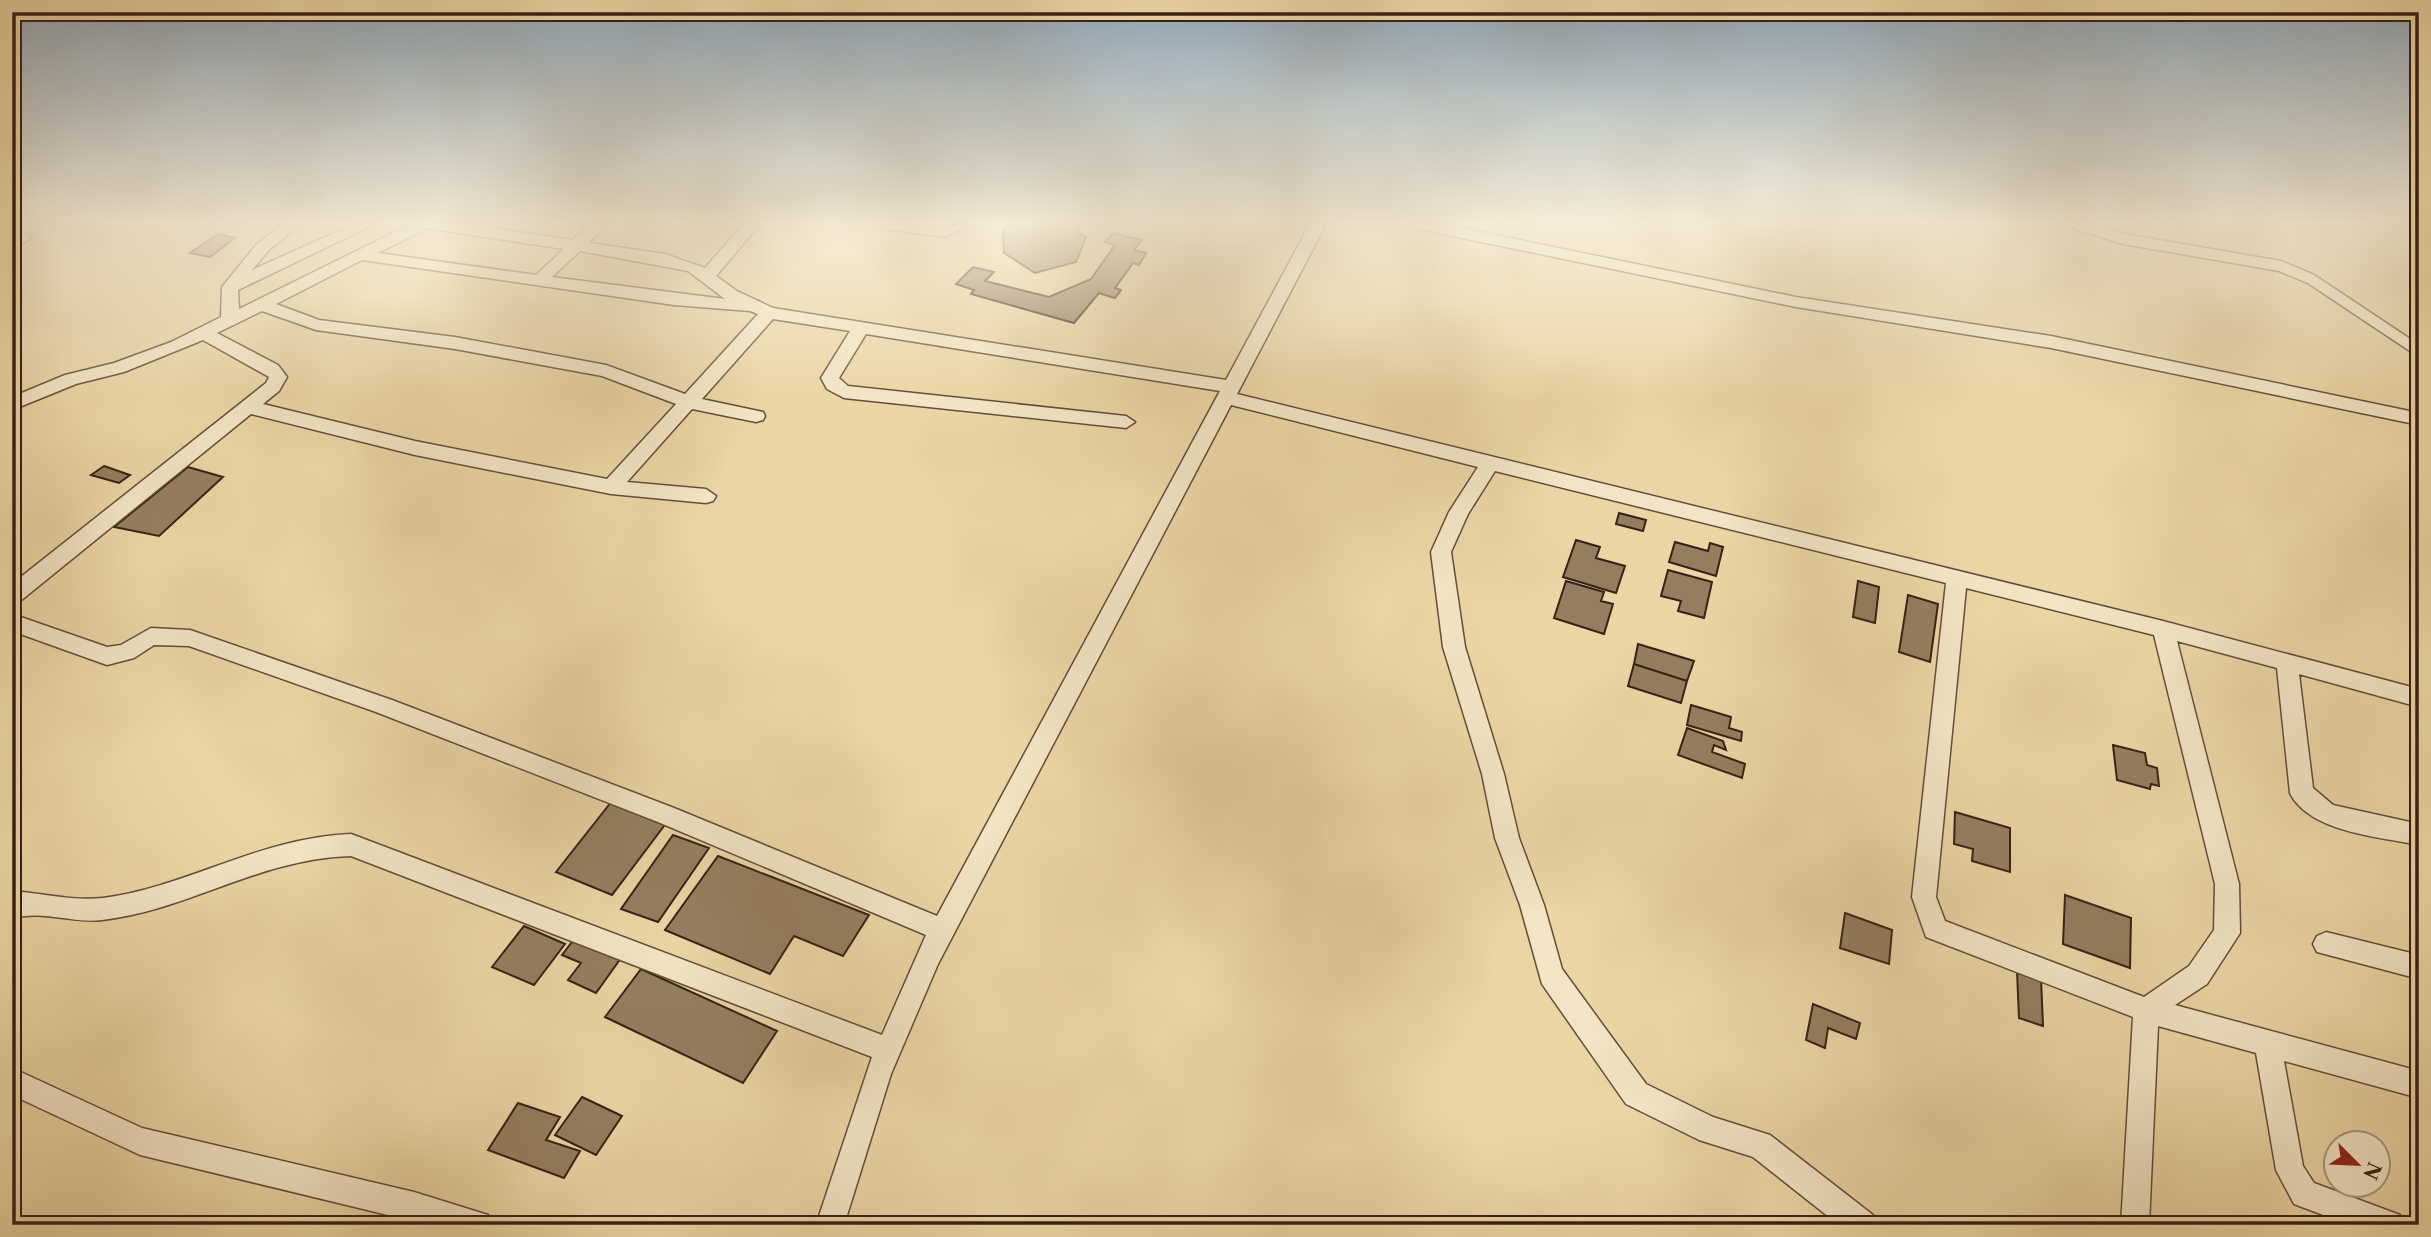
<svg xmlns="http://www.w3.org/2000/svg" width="2431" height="1237" viewBox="0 0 2431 1237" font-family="'Libre Caslon Text',serif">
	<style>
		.building { fill: #957e60; stroke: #372016; stroke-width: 2 }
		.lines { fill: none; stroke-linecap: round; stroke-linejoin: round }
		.service-casing { stroke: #644d3a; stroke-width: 13 }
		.minor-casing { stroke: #644d3a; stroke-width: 3 }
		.service { stroke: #f2e4c4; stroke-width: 10 }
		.minor { fill: #f2e4c4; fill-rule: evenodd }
	</style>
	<rect width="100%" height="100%" fill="#ebd5a5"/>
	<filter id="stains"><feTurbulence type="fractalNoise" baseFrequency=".00286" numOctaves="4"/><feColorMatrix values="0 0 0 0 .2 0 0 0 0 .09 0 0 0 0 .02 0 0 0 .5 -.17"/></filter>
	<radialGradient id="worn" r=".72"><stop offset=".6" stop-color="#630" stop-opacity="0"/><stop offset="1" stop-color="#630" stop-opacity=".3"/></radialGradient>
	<path class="building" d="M1009,224h70l3,1 -5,6 9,6 -10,25 -41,11 -31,-20 -1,-22z
		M1113,233l29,7 -8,10 12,3 -7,12 -6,-2 -18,25 6,2 -6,8 -16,-5 -25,30 -103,-29 3,-4 -18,-6 17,-17 21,5 -9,9 64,16 42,-18 24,-34 -10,-3z
		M218,234l17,4 -25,19 -20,-4z
		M104,466l26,9 -11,8 -28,-8z
		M188,467l35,10 -64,59 -45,-9z
		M1619,513l27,7 -3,11 -27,-7z
		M1576,540l24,7 -4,11 29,8 -9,27 -53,-16z
		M1675,542l33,9 2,-8 13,4 -7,29 -47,-14z
		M1668,570l44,12 -8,36 -26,-7 3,-10 -20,-5z
		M1566,581l38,11 -3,9 12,3 -9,30 -50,-16z
		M1858,581l21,6 -4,36 -22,-6z
		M1908,595l30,9 -8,58 -31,-10z
		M1638,644l56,17 -7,20 -53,-17z
		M1634,664l53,17 -6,22 -53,-17z
		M1691,705l40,12 -2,11 13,4 -1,9 -54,-16z
		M1687,728l36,13 3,9 -12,-5 -2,7 33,12 -3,14 -64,-23z
		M2113,745l32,8 2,12 10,3 2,18 -8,-2 -1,5 -33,-9z
		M612,801l55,21 -55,73 -56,-23z
		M1955,812l55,16v44l-38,-11 1,-12 -19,-5z
		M673,835l36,13 -51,74 -37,-13z
		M718,856l151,59 -26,41 -49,-20 -24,38 -105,-44z
		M2065,895l66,23 -1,50 -67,-24z
		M1845,913l47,17 -3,34 -49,-16z
		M524,926l41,18 -31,41 -42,-18z
		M575,938l46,20 -25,35 -28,-13 13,-17 -19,-8z
		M641,969l136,62 -34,52 -138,-66z
		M2017,971l24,7 2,48 -24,-8z
		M1813,1004l47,19 -4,16 -28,-11 -3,20 -19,-8z
		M582,1097l40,19 -26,39 -41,-20z
		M518,1103l42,14 -14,23 34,11 -16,27 -76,-28z"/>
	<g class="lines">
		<defs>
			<path id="service" d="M2076,224l48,15 156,27 31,13 108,72"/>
			<path id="minor" d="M283,224h18l-32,26 -17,20 102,-46h21l-137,66 1,19 172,-85h53l109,16 17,-16h17l-18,19 76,11 40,14 39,-44h16l-44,52 21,15 36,17 453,72 84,-156h16l-89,170 926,227 256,68v18l-120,-33 14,114 20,17 86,19v21c-39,-8 -110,-13 -129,-52l-13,-125 -100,-27 62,243 1,49 -33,51 -32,21 244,66v27l-135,-37 19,105 11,17 86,32 4,10h-54l-56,-21 -18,-34 -20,-117 -98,-27 -9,199h-28l12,-208 -207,-80 -14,-40 34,-314 -451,-112 -27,43 -17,38 14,95 39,127 15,64 25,67 18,64 84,115 67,33 57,18 103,80 4,10h-38l-86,-68 -54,-17 -73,-36 -84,-120 -22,-79 -25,-67 -13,-64 -39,-127 -12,-95 18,-40 29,-45 -247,-62 -293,559 -47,110 -47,151h-28l56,-168 -521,-201c-94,3 -161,54 -249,64 -29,4 -62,-11 -90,-1v-23l11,-4c26,3 54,9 80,6 88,-12 155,-60 248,-64l531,201 44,-100 -268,-113 -282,-110 -187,-66 -35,-1 -20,13 -27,7 -95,-34v-17l95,33 14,-2 30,-17 39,2 202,70 282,108 263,108 283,-525 -354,-57 -27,44 9,8 278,30 9,6 -9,6 -282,-30 -17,-9 -6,-11 29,-47 -77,-12 -71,80 61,13 2,4 -2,4 -7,2 -64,-13 -65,73 79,7 10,7 -3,5 -7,2 -95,-9 -196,-39 -164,-41 -232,188 -7,2v-20l254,-201 3,-6 -66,-37 -79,32 -48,12 -64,26v-13l53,-22 49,-12 57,-21 50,-25 1,-30 35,-43zM428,228l5,1 131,20 -28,26 -158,-22zM580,251l108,20 37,28 -173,-22zM362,260l312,45 76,6 8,3 -73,80 -79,-29 -151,-28 -136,-17 -43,-16zM262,311l54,19 139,19 147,27 74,28 -69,75 -192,-38 -152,-37 16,-13 8,-14 -9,-12 -61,-32zM1966,588l188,47 61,249 -1,46 -25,36 -45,31 -199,-76 -9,-24z
				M878,224l65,3 28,-3 -26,13 -59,-8z
				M1411,224h31l354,73 255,39 368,77v12l-368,-77 -255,-41 -377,-78z
				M12,231l17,4 2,3 -8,5 -11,-2z
				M2326,932l93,23v24l-102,-27 -4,-8 4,-8z
				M12,1068l130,60 272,64 74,23 4,10h-63l-289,-70 -128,-60z"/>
		</defs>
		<use href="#service" class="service-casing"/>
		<use href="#minor" class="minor-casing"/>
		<use href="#service" class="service"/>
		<use href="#minor" class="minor"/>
	</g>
	<linearGradient id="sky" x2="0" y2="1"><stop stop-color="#91a8ba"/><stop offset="0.56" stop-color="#f6ecd6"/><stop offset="1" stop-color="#f6ecd6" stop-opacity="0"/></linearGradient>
	<rect width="2431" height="397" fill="url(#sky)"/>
	<rect width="2431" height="1237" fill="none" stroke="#ebd5a5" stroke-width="42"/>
	<rect x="14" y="14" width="2403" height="1209" fill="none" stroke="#372016" stroke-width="3.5"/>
	<rect x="21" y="21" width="2389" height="1195" fill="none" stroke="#372016" stroke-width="2"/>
	<g transform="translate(2357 1164) rotate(114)"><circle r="33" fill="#f2e4c4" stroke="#a7967e" stroke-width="2"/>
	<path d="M0-5L12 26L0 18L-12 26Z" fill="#8f2418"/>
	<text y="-10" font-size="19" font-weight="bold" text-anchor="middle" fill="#372016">N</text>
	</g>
	<rect width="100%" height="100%" filter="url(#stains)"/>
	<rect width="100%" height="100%" fill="url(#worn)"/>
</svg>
